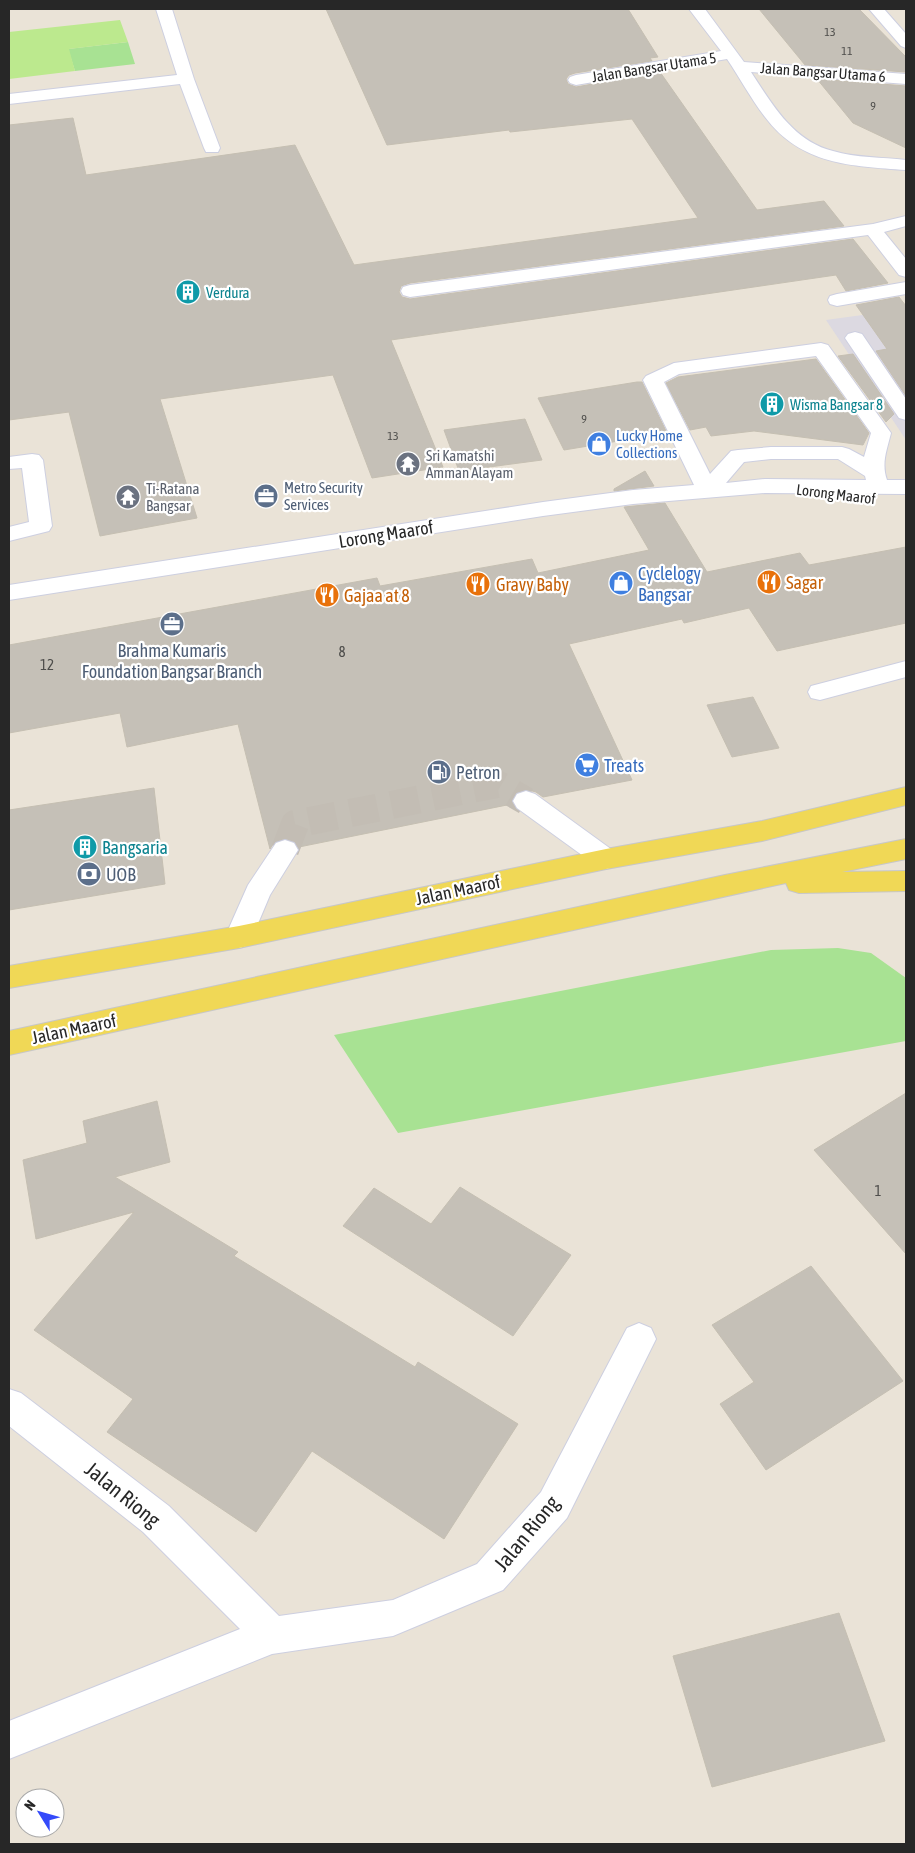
<svg xmlns="http://www.w3.org/2000/svg" width="915" height="1853" viewBox="0 0 915 1853" font-family="'Asap Condensed',sans-serif">
	<style>
		.industrial { fill: #dcd9e1 }
		.green { fill: #a8e293 }
		.pitch { fill: #bce98e }
		.building { fill: #c5c0b7; stroke: #c5bfb2 }
		.lines { fill: none; stroke-linecap: round; stroke-linejoin: round }
		.minor-tunnel { stroke: #c3bdb4; stroke-width: 28; stroke-dasharray: 28 14; stroke-linecap: butt }
		.minor-casing { stroke: #cdcfe0; stroke-width: 2 }
		.major-casing { stroke: #c7c7c7; stroke-width: 2 }
		.minor { fill: #fff; fill-rule: evenodd }
		.major { fill: #f0d856; fill-rule: evenodd }
		.labels { text-anchor: middle; dominant-baseline: central; stroke-width: 4.5; stroke-linejoin: round; paint-order: stroke }
		.far-number-label { font-size: 12px; fill: #4e4d4b }
		.far-street-label { font-size: 15px; fill: #272727; stroke: #fff }
		.far-culture-label { font-size: 15px; fill: #0d838f; stroke: #fff; text-anchor: start }
		.far-shop-label { font-size: 15px; fill: #366cbe; stroke: #fff; text-anchor: start }
		.far-worship-label { font-size: 15px; fill: #5b616d; stroke: #fff; text-anchor: start }
		.far-service-label { font-size: 15px; fill: #4e5e75; stroke: #fff; text-anchor: start }
		.number-label { font-size: 15px; fill: #4e4d4b }
		.street-label { font-size: 18px; fill: #272727; stroke: #fff }
		.shop-label { font-size: 18px; fill: #366cbe; stroke: #fff; text-anchor: start }
		.food-label { font-size: 18px; fill: #c56008; stroke: #fff; text-anchor: start }
		.service-label { font-size: 18px; fill: #4e5e75; stroke: #fff; text-anchor: start }
		.culture-label { font-size: 18px; fill: #0d838f; stroke: #fff; text-anchor: start }
		.near-street-label { font-size: 21px; fill: #272727; stroke: #fff }
	</style>
	<rect width="100%" height="100%" fill="#eae3d7"/>
	<path class="industrial" d="M906,309v131l-80,-120z"/>
	<path class="green" d="M128,42l7,22 -60,7 -7,-22z
		M838,948l33,5 35,25v63l-508,92 -64,-98 437,-85z"/>
	<path class="pitch" d="M120,20l8,22 -59,7 6,22 -66,8v-47z"/>
	<path class="building" d="M326,9h302l30,48 -8,1 2,3 -77,12 -6,2 -3,4 2,5 8,3 84,-15 97,138 67,-9 20,25 -434,57 -9,3 -2,6 3,5 8,2 443,-60 35,44 -42,8 -10,-16 -445,65 52,127 -71,11 -39,-103 -173,24 37,119 -97,18 -31,-124 -60,8v-295l64,-7 13,57 209,-30 59,120 344,-47 -66,-99 -122,13 -1,-2 -122,15z
		M759,9h100l47,48v15l-101,-7z
		M817,79l89,7v62l-53,-25z
		M899,297l7,9v90l-30,-45 11,-2 -31,-44z
		M853,354l41,60 -8,8 -48,-66z
		M816,359l53,74 -6,12 -109,-14 -43,5 -5,-9 -16,3 -24,-47 12,-6z
		M637,382h5l25,51 -103,17 -26,-52z
		M525,419l17,41 -83,11 -15,-41z
		M645,471l9,15 -40,5v-2z
		M665,503l42,69 93,-19 9,12 97,-18v76l-129,28 -28,-43 -65,15 -2,-4 -113,25 63,136 -89,17 -7,-5 -11,-3 -10,4 -4,7 1,4 -213,43 -4,-6 -11,-3 -9,3 -5,8 -32,-125 -111,23 -7,-34 -111,20v-88l368,-67 3,8 152,-27 6,14 111,-23 -25,-43z
		M753,697l26,51 -47,9 -25,-52z
		M154,788l11,96 -156,26v-100z
		M906,1093v161l-92,-104z
		M157,1101l13,61 -55,15 123,75 -4,4 181,111 3,-5 100,62 -74,115 -132,-88 -56,81 -149,-100 26,-33 -99,-69 100,-118 -98,27 -13,-79 64,-17 -4,-22z
		M460,1187l111,68 -58,81 -170,-110 31,-38 57,36z
		M811,1266l92,115 -137,89 -46,-66 34,-22 -42,-57z
		M839,1613l46,128 -173,46 -39,-131z"/>
	<g class="lines">
		<path class="minor-tunnel" d="M285,850l10,-26 202,-40 29,17"/>
		<defs>
			<path id="minor" d="M156,9h16l22,70 26,69 -2,4h-12l-2,-4 -24,-64 -171,20v-10l168,-19z
				M689,9h16l39,53 162,12v10l-155,-12c21,32 42,69 82,79 23,7 49,6 73,9v10c-55,-4 -105,-5 -141,-53 -14,-18 -25,-39 -38,-58l-151,26 -6,-2 -2,-3 2,-3 6,-2 145,-24z
				M869,9h15l22,25v14l-5,-2z
				M906,216v10l-22,6 22,27v18l-7,-2 -31,-40 -458,62 -7,-2 -2,-4 2,-4 7,-2 463,-61z
				M906,282v12l-69,12 -7,-2 -2,-4 2,-4 7,-2z
				M855,332l7,2 44,65v21l-7,-2 -54,-80 3,-4z
				M821,343l7,2 63,88c-4,17 -10,30 -4,47h19v14l-141,-1 -132,11 -90,12 -534,84v-15l534,-83 90,-12 61,-5 -51,-105 3,-4 28,-13zM816,356l55,77 -7,24 -15,-8 -7,-2h-71l-33,3 -7,1 -21,23 -46,-92 15,-8zM771,459h67l27,17 1,4 -101,-1 -39,4 18,-21z
				M32,454l7,1 4,5 9,66 -3,5 -40,10v-14l20,-5 -7,-54 -13,1v-12z
				M906,661v16l-86,23 -9,-2 -3,-6 3,-6z
				M526,791l9,3 80,58 4,7 -4,7 -9,3 -9,-3 -80,-58 -4,-7 4,-7z
				M285,840l9,3 4,7 -28,45 -21,50 -10,3 -10,-3 -4,-8 23,-52 28,-42z
				M639,1323l12,5 5,11 -89,179 -64,72 -110,46 -121,18 -263,105v-38l231,-92 -97,-97 -134,-106v-37l12,4 148,113 110,110 114,-16 84,-36 64,-72 86,-164z"/>
			<path id="major" d="M906,787v18l-144,36 -156,28 -367,79 -230,40v-22l230,-40 367,-77 156,-28z
				M906,839v20l-64,13 64,-1v20l-107,2 -10,-3 -3,-7 -777,172v-24l716,-156z"/>
		</defs>
		<use href="#minor" class="minor-casing"/>
		<use href="#major" class="major-casing"/>
		<use href="#minor" class="minor"/>
		<use href="#major" class="major"/>
	</g>
	<defs>
		<symbol id="building-disc" viewBox="-11 -11 22 22"><circle r="9.5" fill="#0f9aa8" stroke="#fff"/><path d="M-4-6H4V6H1V3H-1V6H-4ZM-2.5-4.3h1.7v1.8h-1.7ZM.8-4.3h1.7v1.8H.8ZM-2.5-1h1.7V.8h-1.7ZM.8-1h1.7V.8H.8Z" fill="#fff"/></symbol>
		<symbol id="shop-disc" viewBox="-11 -11 22 22"><circle r="9.5" fill="#3f7fe0" stroke="#fff"/><path d="M-5-2.5h2.3a2.7 3.5 0 0 1 5.4 0H5L5.5 6h-11ZM-1.5-2.5h3a1.5 2.3 0 0 0-3 0Z" fill="#fff"/></symbol>
		<symbol id="temple-disc" viewBox="-11 -11 22 22"><circle r="9.5" fill="#6b7280" stroke="#fff"/><path d="M0-6L5-2H3V0L6.5 2.5H4V6H1.5V3h-3V6H-4V2.5H-6.5L-3 0V-2H-5Z" fill="#fff"/></symbol>
		<symbol id="office-disc" viewBox="-11 -11 22 22"><circle r="9.5" fill="#5c6f8a" stroke="#fff"/><path d="M-6-3h4V-5.5h4V-3h4V5H-6ZM-1-4.5V-3h2v-1.5ZM-6 0V1H6V0Z" fill="#fff"/></symbol>
		<symbol id="restaurant-disc" viewBox="-11 -11 22 22"><circle r="9.5" fill="#e8710a" stroke="#fff"/><path d="M-5-6h1v4h1v-4h1v4h1v-4h1v5L-1.5 .5V6h-2V.5L-5-1ZM5-6V6H3V1.5H1.5Q1.5-4 5-6Z" fill="#fff"/></symbol>
		<symbol id="supermarket-disc" viewBox="-11 -11 22 22"><circle r="9.5" fill="#3f7fe0" stroke="#fff"/><path d="M-6-5.5h2.5l.6 2H6L4.5 2H-2.5L-4.4-4H-6ZM-1.5 3.2a1.3 1.3 0 1 0 .1 0ZM3 3.2a1.3 1.3 0 1 0 .1 0Z" fill="#fff"/></symbol>
		<symbol id="fuel-disc" viewBox="-11 -11 22 22"><circle r="9.5" fill="#5c6f8a" stroke="#fff"/><path d="M-5.5-6h7V0h2V4h1.3V-2.5L3-4.5l.8-.8L6-3V5H2.5V1h-1V6h-7ZM-4.2-4.7v3.2H.2V-4.7Z" fill="#fff"/></symbol>
		<symbol id="bank-disc" viewBox="-11 -11 22 22"><circle r="9.5" fill="#5c6f8a" stroke="#fff"/><path d="M-6-4H6V4H-6ZM0-2.3a2.3 2.3 0 1 0 0 4.6a2.3 2.3 0 1 0 0-4.6Z" fill="#fff"/></symbol>
	</defs>
	<g fill-rule="evenodd">
		<use href="#building-disc" x="174" y="278" width="28" height="28"/>
		<use href="#building-disc" x="758" y="390" width="28" height="28"/>
		<use href="#shop-disc" x="585" y="430" width="28" height="28"/>
		<use href="#temple-disc" x="394" y="450" width="28" height="28"/>
		<use href="#office-disc" x="252" y="482" width="28" height="28"/>
		<use href="#temple-disc" x="114" y="483" width="28" height="28"/>
		<use href="#restaurant-disc" x="755" y="568" width="28" height="28"/>
		<use href="#shop-disc" x="607" y="569" width="28" height="28"/>
		<use href="#restaurant-disc" x="464" y="570" width="28" height="28"/>
		<use href="#restaurant-disc" x="313" y="581" width="28" height="28"/>
		<use href="#office-disc" x="158" y="610" width="28" height="28"/>
		<use href="#supermarket-disc" x="573" y="751" width="28" height="28"/>
		<use href="#fuel-disc" x="425" y="758" width="28" height="28"/>
		<use href="#building-disc" x="71" y="833" width="28" height="28"/>
		<use href="#bank-disc" x="75" y="860" width="28" height="28"/>
	</g>
	<g class="labels">
		<g class="far-number-label">
			<text x="830" y="32">13</text>
			<text x="847" y="51">11</text>
			<text x="873" y="106">9</text>
			<text x="584" y="419">9</text>
			<text x="393" y="436">13</text>
		</g>
		<g class="far-street-label">
			<text transform="translate(654 67) rotate(-9)">Jalan Bangsar Utama 5</text>
			<text transform="translate(823 72) rotate(4)">Jalan Bangsar Utama 6</text>
			<text transform="translate(836 494) rotate(7)">Lorong Maarof</text>
		</g>
		<g class="far-culture-label">
			<text x="206" y="292">Verdura</text>
			<text x="790" y="404">Wisma Bangsar 8</text>
		</g>
		<g class="far-shop-label">
			<text x="616" y="435">Lucky Home<tspan x="616" dy="17">Collections</tspan></text>
		</g>
		<g class="far-worship-label">
			<text x="426" y="455">Sri Kamatshi<tspan x="426" dy="17">Amman Alayam</tspan></text>
			<text x="146" y="488">Ti-Ratana<tspan x="146" dy="17">Bangsar</tspan></text>
		</g>
		<g class="far-service-label">
			<text x="284" y="487">Metro Security<tspan x="284" dy="17">Services</tspan></text>
		</g>
		<g class="number-label">
			<text x="342" y="651">8</text>
			<text x="47" y="664">12</text>
			<text x="878" y="1190">1</text>
		</g>
		<g class="street-label">
			<text transform="translate(386 534) rotate(-9)">Lorong Maarof</text>
			<text transform="translate(458 890) rotate(-12)">Jalan Maarof</text>
			<text transform="translate(74 1029) rotate(-12)">Jalan Maarof</text>
		</g>
		<g class="shop-label">
			<text x="638" y="573">Cyclelogy<tspan x="638" dy="21">Bangsar</tspan></text>
			<text x="604" y="765">Treats</text>
		</g>
		<g class="food-label">
			<text x="786" y="582">Sagar</text>
			<text x="496" y="584">Gravy Baby</text>
			<text x="344" y="595">Gajaa at 8</text>
		</g>
		<g class="service-label">
			<text x="172" y="650" text-anchor="middle">Brahma Kumaris<tspan x="172" dy="21">Foundation Bangsar Branch</tspan></text>
			<text x="456" y="772">Petron</text>
			<text x="106" y="874">UOB</text>
		</g>
		<g class="culture-label">
			<text x="102" y="847">Bangsaria</text>
		</g>
		<g class="near-street-label">
			<text transform="translate(123 1494) rotate(39)">Jalan Riong</text>
			<text transform="translate(526 1533) rotate(-51)">Jalan Riong</text>
		</g>
	</g>
	<rect width="915" height="1853" fill="none" stroke="#272727" stroke-width="20"/>
	<g transform="translate(40 1813) rotate(307)"><circle r="24" fill="#ffffff" stroke="#a9a9a9"/>
	<path d="M0-4L9 19L0 12L-9 19Z" fill="#344afa"/>
	<text y="-8" font-size="14" font-weight="bold" text-anchor="middle" fill="#272727">N</text>
	</g>
</svg>
